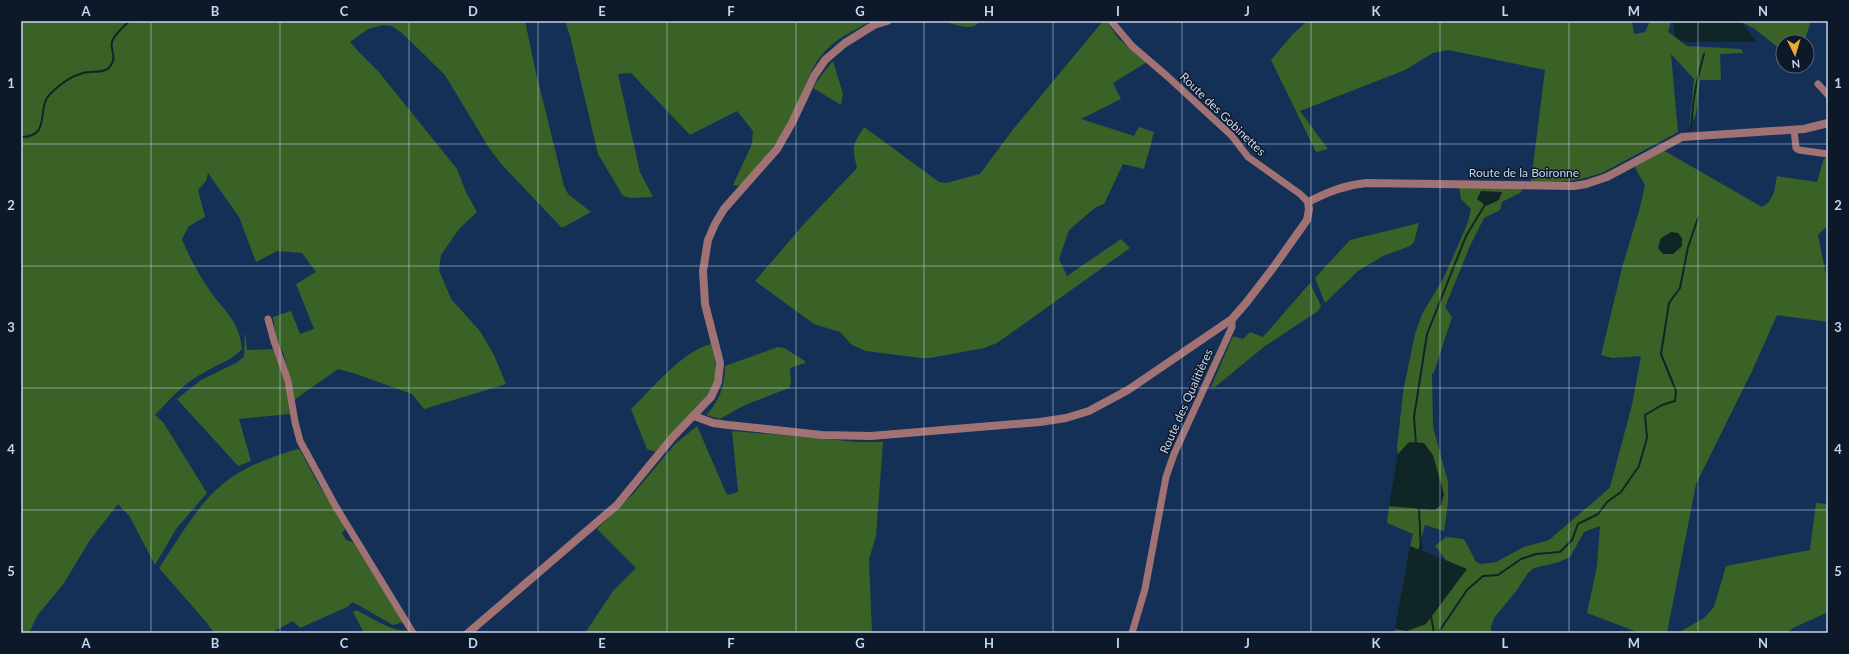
<svg xmlns="http://www.w3.org/2000/svg" width="1849" height="654" viewBox="0 0 1849 654" font-family="Lato,sans-serif">
	<style>
		.green { fill: #3a6227 }
		.water { fill: #102525 }
		.lines { fill: none; stroke-linecap: round; stroke-linejoin: round }
		.stream { stroke: #102525; stroke-width: 2 }
		.minor { stroke: #a17273; stroke-width: 7 }
		.tertiary { stroke: #a17273; stroke-width: 8 }
		.grid { fill: none; stroke: #c5d5ed; stroke-width: 1; stroke-opacity: 0.55 }
		.labels { text-anchor: middle; dominant-baseline: central; stroke-width: 3; stroke-linejoin: round; paint-order: stroke }
		.street-label { font-size: 12px; fill: #c5d5ed; stroke: #0d1929 }
		.neatline { fill: none; stroke: #c5d5ed; stroke-width: 1.5 }
		.grid-label { font-size: 13px; text-anchor: middle; font-weight: bold; fill: #c5d5ed }
	</style>
	<rect width="100%" height="100%" fill="#153056"/>
	<path class="green" d="M21,21h504l11,52 28,113 4,8 23,18 -29,16 -60,-63 -13,-17 -44,-73 -42,-41 -11,-8 -9,-1 -15,4 -18,13 9,10 19,19 79,98 9,23 11,20 -18,17 -18,26 -2,15 12,29 29,32 14,24 12,29 -82,25 -12,-15 -59,-21 -15,-4 -44,31 -10,-45 -8,-16 -3,-22 18,-6 9,23 14,-5 -18,-45 20,-12 -14,-19 -25,-2 -21,11 -17,-45 -31,-44 -2,8 -8,9 7,27 -16,9 -7,13c7,18 16,34 26,49 16,24 31,31 34,61 -11,12 -24,15 -37,23 -20,10 -35,27 -50,43l8,7 44,71 -31,36 -21,36 -25,-48 -12,-13 -28,36 -26,43 -27,33 -8,17h-8z
		M565,21h306c-12,7 -26,13 -37,22 -25,19 -31,52 -44,78 -12,23 -31,42 -46,61l-7,4 -4,-1 19,-41 1,-13 -16,-20 -47,24 -59,-62 -13,1 22,98 13,25 -23,1 -7,-2 -25,-42 -28,-118z
		M949,21h32c-9,10 -20,5 -32,2z
		M1103,21h3l13,18 28,23 -34,21 8,16 -40,20 53,17 5,-9 15,5 -10,37 -21,-5 -19,40 -8,3 -27,23 -10,29 8,17 54,-37 9,9 -133,95 -13,5 -54,10h-9l-55,-7 -14,-6 -12,-13 -26,-8 -59,-43 49,-57 53,-56c-5,-22 -5,-22 7,-41l75,55 7,1 34,-9 31,-42z
		M1307,21h325l2,13 11,-2 5,-11h21l-3,11 19,14 54,3 2,4 -23,1 1,26h-21l-4,34 -7,15 5,-50 -23,-25 7,78 -76,41c-23,8 -46,10 -71,9l14,-112 -97,-20 -15,3 -28,17 -105,41 28,38 -12,3 -45,-92 22,-26z
		M1740,21h71l-7,21h-21v6l-7,-2 -21,-17z
		M833,61l10,33 -2,11 -28,-17 7,-11z
		M1663,150l99,57c13,-7 12,-17 15,-31l40,6 7,-24 4,1v66l-10,10 10,49v38l-51,-7 -25,56 -56,113 -29,149h-27l-53,-20 10,-47 3,-40 -16,6 -14,25 -11,5 -25,6 -6,5 -11,17 -23,28 -3,9v6h-96v-4l12,2 59,-62 -20,-9 -11,-14 11,-9 18,2 12,23 5,2 15,-2 28,-15 25,-7 56,-48 5,-5 22,-82 9,-49 -28,2 -12,-3 22,-91 16,-53 6,-26 -11,-19z
		M1459,187l64,2 -3,4 -18,9 -2,8 -16,8 -14,28 -25,61 7,10 -18,55 -2,2 1,53 15,55v21l-4,28 -19,-6 -7,25 -8,-4 3,-12 -26,-11 2,-17 46,4 -26,-67 -11,11 -1,-6 6,-56 12,-58 7,-20 21,-35 9,-20 16,-37 3,-13 -10,-10z
		M1419,223l-5,19 -4,4 -27,10 -25,15 -33,32 -10,-25 35,-38z
		M1310,283l11,23 -3,5 -53,35 -50,41h-4l22,-51 10,3 7,-7 13,5z
		M245,331l2,19 26,-1 12,30 5,35 -51,5 12,42 -13,5 -61,-67 24,-19 35,-17 8,-6z
		M711,344c5,20 8,29 -2,49l-54,59 -8,-3 -16,-40c22,-21 50,-57 80,-65z
		M778,347l6,1 21,13v2l-15,5 1,15 -2,5 -46,18 -23,13 -14,-4c14,-14 19,-30 19,-49z
		M697,426l30,69 11,-3 -6,-61 126,11h25l-7,94 -7,23 3,74h-287l28,-42 23,-23 -39,-39 37,-36 41,-49z
		M297,449l3,1 17,32 29,46 -4,5 4,7 7,2 50,80 -10,3 -40,-23 -6,5 -47,21 -7,-7 -22,12h-57l-7,-10 -48,-55c21,-31 41,-69 73,-91 19,-13 42,-21 65,-28z
		M1816,503l12,1v108l-35,16 -6,5h-109l26,-15 10,-11 12,-41 84,-16z
		M356,610c13,6 36,22 49,20l5,3h-46l-11,-21z"/>
	<path class="water" d="M1674,21h62l7,3 14,18h-70l-7,-2 -6,-5z
		M1481,191l21,1 -3,8 -13,6 -9,-7z
		M1671,232l7,1 4,5v8l-9,8h-10l-5,-6 3,-10z
		M1409,442l15,1 9,12 11,39 -3,11 -6,5 -46,-4 9,-52z
		M1410,546l57,23 -41,55 -19,7 -12,-2z"/>
	<g class="lines">
		<path class="stream" d="M1690,130c3,-12 2,-21 4,-32 2,-15 6,-29 10,-44
			M21,137c31,0 15,-29 29,-43 8,-8 21,-18 33,-21 9,-3 22,2 28,-8 6,-8 -1,-15 1,-23 2,-8 12,-15 17,-21
			M1416,444l-2,-27 13,-83 39,-98 20,-33
			M1419,507l2,45
			M1431,616l3,17
			M1438,633l29,-43 16,-14 15,-1 23,-16 15,-5 24,-2 12,-12 6,-16 20,-10 9,-12 14,-10 18,-26 8,-28 -2,-23 17,-10 13,-4 1,-10 -15,-37 8,-51 11,-15 8,-41 10,-29"/>
		<path class="minor" d="M1111,21l21,25 35,30 65,60 16,21 52,37 8,8
			M1818,84l10,11
			M1794,130l2,18 3,2 29,4
			M268,319l6,22 14,40 7,41 5,19 36,66 77,126
			M1132,633l13,-44 21,-112 8,-23 58,-127v-8"/>
		<path class="tertiary" d="M694,416l19,7 15,2 94,10 49,1 169,-14 26,-4 23,-7 39,-21 104,-71 14,-16 27,-35 34,-48 2,-11 -1,-7c20,-10 37,-17 58,-19l208,3 12,-2 21,-7 75,-40 122,-8 24,-6
			M468,633l149,-128 55,-67 39,-41 7,-15 2,-19 -15,-59 -2,-33 5,-31 7,-16 9,-15 53,-60 15,-26 22,-47 11,-16 20,-17 29,-18 13,-4"/>
	</g>
	<path class="grid" d="M151,21v612M280,21v612M409,21v612M538,21v612M667,21v612M796,21v612M924,21v612M1053,21v612M1182,21v612M1311,21v612M1440,21v612M1569,21v612M1698,21v612M21,144h1807M21,266h1807M21,388h1807M21,510h1807"/>
	<g class="labels">
		<g class="street-label">
			<text transform="translate(1223 114) rotate(44)">Route des Gobinettes</text>
			<text x="1524" y="172">Route de la Boironne</text>
			<text transform="translate(1186 401) rotate(-66)">Route des Qualitières</text>
		</g>
	</g>
	<rect width="1849" height="654" fill="none" stroke="#0d1929" stroke-width="44"/>
	<g transform="translate(1795 54) rotate(175)"><circle r="19" fill="#0d1929" stroke="#576477"/>
	<path d="M0-3L7 15L0 10L-7 15Z" fill="#eaaa39"/>
	<text y="-6" font-size="11" font-weight="bold" text-anchor="middle" fill="#c5d5ed">N</text>
	</g>
	<rect x="22" y="22" width="1805" height="610" class="neatline"/>
	<g class="grid-label">
		<text x="86" y="16">A</text>
		<text x="215" y="16">B</text>
		<text x="344" y="16">C</text>
		<text x="473" y="16">D</text>
		<text x="602" y="16">E</text>
		<text x="731" y="16">F</text>
		<text x="860" y="16">G</text>
		<text x="989" y="16">H</text>
		<text x="1118" y="16">I</text>
		<text x="1247" y="16">J</text>
		<text x="1376" y="16">K</text>
		<text x="1505" y="16">L</text>
		<text x="1634" y="16">M</text>
		<text x="1763" y="16">N</text>
		<text x="11" y="88">1</text>
		<text x="1838" y="88">1</text>
		<text x="11" y="210">2</text>
		<text x="1838" y="210">2</text>
		<text x="11" y="332">3</text>
		<text x="1838" y="332">3</text>
		<text x="11" y="454">4</text>
		<text x="1838" y="454">4</text>
		<text x="11" y="576">5</text>
		<text x="1838" y="576">5</text>
		<text x="86" y="648">A</text>
		<text x="215" y="648">B</text>
		<text x="344" y="648">C</text>
		<text x="473" y="648">D</text>
		<text x="602" y="648">E</text>
		<text x="731" y="648">F</text>
		<text x="860" y="648">G</text>
		<text x="989" y="648">H</text>
		<text x="1118" y="648">I</text>
		<text x="1247" y="648">J</text>
		<text x="1376" y="648">K</text>
		<text x="1505" y="648">L</text>
		<text x="1634" y="648">M</text>
		<text x="1763" y="648">N</text>
	</g>
</svg>
